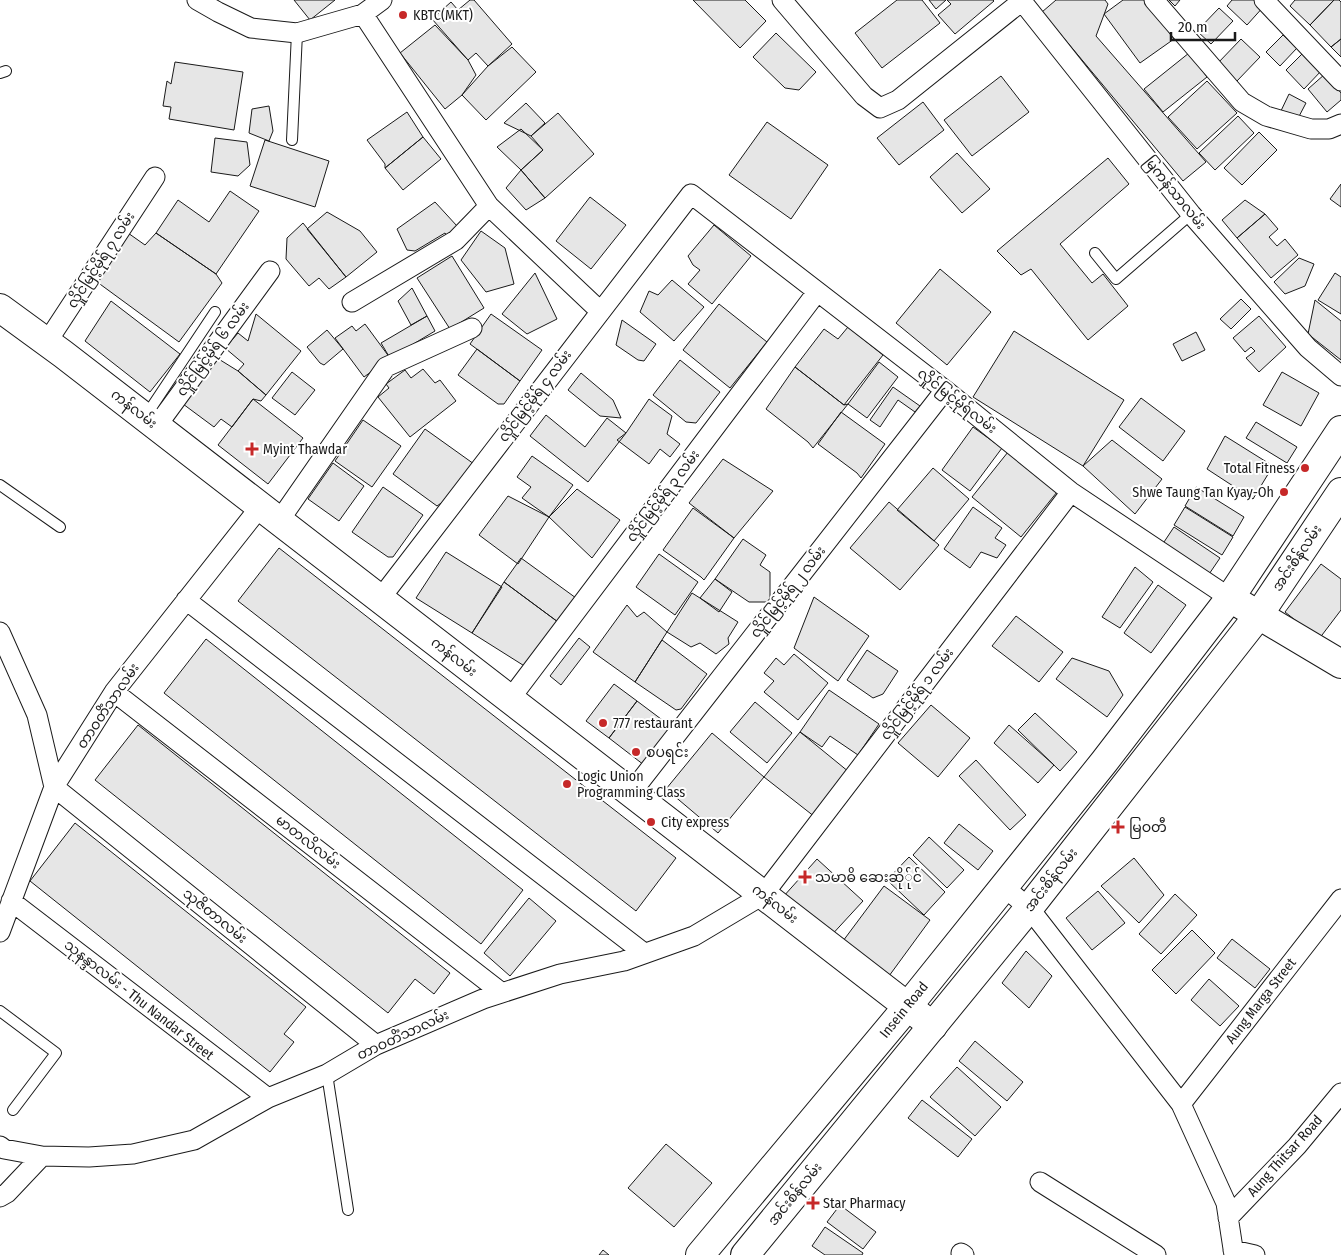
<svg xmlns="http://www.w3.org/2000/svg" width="1341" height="1255" viewBox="0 0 1341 1255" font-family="'Fira Sans Condensed','Noto Sans Myanmar',sans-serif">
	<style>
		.building { fill: #e6e6e6; stroke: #1a1a1a }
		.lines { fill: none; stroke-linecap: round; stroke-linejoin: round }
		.service-casing { stroke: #1a1a1a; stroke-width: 12 }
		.minor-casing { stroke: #1a1a1a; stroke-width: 21 }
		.secondary-casing { stroke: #1a1a1a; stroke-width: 30 }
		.primary-casing { stroke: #1a1a1a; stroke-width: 30 }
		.service { stroke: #fff; stroke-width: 10 }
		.minor { stroke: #fff; stroke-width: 19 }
		.secondary { stroke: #fff; stroke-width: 28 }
		.primary { stroke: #fff; stroke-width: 28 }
		.poi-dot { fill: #c62828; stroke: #fff; stroke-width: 2 }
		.labels { text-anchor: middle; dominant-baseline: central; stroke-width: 4; stroke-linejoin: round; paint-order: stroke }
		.poi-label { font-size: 14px; fill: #1a1a1a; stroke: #fff; text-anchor: start }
		.street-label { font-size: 14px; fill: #1a1a1a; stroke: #fff }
	</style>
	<rect width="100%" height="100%" fill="#fff"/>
	<path class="building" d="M294,0h41l-25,20z
		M470,0h4l38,44 -24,22 -12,-13 -8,7 -36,-41 19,-17 7,8z
		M693,0h52l21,21 -26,27z
		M897,0h25l18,23 -58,45 -27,-35z
		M929,0h17l-10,9z
		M947,0h46l1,1 -39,33 -17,-19 13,-11z
		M1056,0h49l3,4 -12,32 110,126 -23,19 -141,-169z
		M1123,0h23l28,39 -34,24 -36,-49z
		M1169,0h11l-5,6z
		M1232,0h27l6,5 -18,20 -20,-19z
		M1295,0h39l-24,25 -20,-19z
		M1334,0h5l2,2v37l-10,8 -21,-22z
		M1219,8l14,13 -22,23 -14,-13z
		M435,25l33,35 8,15 -14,20 -17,14 -45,-56z
		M776,33l40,39 -17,18 -14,-2 -32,-31z
		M1283,35l14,13 -17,18 -14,-14z
		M1241,39l19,18 -24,25 -19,-18z
		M1341,39v18l-10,-10z
		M512,47l24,25 -50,48 -24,-25 26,-29z
		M1304,52l18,18 -18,19 -18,-19z
		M1189,53l18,24 -44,35 -19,-23z
		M175,62l68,10 -9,58 -65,-11 2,-12 -8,-1 4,-25 4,3z
		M1325,74l16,19v7l-14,12 -19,-23z
		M1001,76l28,36 -57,44 -28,-36z
		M1207,81l30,32 -40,36 -29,-32z
		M1289,94l17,9 -11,21 -16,-9z
		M923,102l21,28 -45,35 -22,-27z
		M526,103l19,20 -14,13 -27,-13z
		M269,106l4,25 -4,10 -20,-8 3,-24z
		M407,112l16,25 -38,31v-4l-18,-24z
		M558,113l36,41 -49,44 -24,-28 22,-20 -12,-14z
		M1238,116l16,17 -39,37 -16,-17z
		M767,122l61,43 -37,54 -62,-44z
		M521,129l22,21 -22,20 -24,-23z
		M1259,132l18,18 -35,35 -18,-17z
		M423,137l18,22 -38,31 -18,-22z
		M215,138l32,4 3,23 -12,11 -27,-4z
		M265,140l64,21 -14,46 -65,-21z
		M957,153l33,36 -28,24 -32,-36z
		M1108,158l21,26 -69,60 32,39 11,-9 25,32 -40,34 -57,-71 -10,6 -24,-24z
		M521,170l24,28 -19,12 -20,-22z
		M1341,184v23l-11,-8z
		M230,191l29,20 -43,63 -60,-41 22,-33 31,22z
		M590,197l36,28 -35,44 -35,-28z
		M1245,200l20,14 -28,24 -15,-18z
		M435,202l22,24 -8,13 -4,-6 -30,18 -8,-1 -10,-21z
		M327,212l33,19 17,21 -31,25 -39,-48z
		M1265,214l13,15 -9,8 8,9 8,-7 13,16 -27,23 -34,-40z
		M303,223l43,54 -17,12 -10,-11 -10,8 -23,-27 1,-21z
		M714,225l37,31 -39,48 -24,-20 12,-14 -7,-5 -5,-9z
		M481,231l24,17 9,36 -28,8 -25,-32z
		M128,233l17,12 11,-12 60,41 6,9 -43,59 -86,-63z
		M452,256l32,52 -34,21 -33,-51z
		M1299,258l15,6 -9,22 -20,8 -11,-12z
		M940,269l51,43 -44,53 -51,-42z
		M535,273l22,46 -30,15 -25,-20z
		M1335,273l6,4v37l-23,-14z
		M672,280l32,27 -30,34 -34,-29 9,-21 9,4z
		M412,288l15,28 -16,9 -13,-24z
		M1241,299l10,10 -20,20 -11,-10z
		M1315,300l26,21v39l-33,-26z
		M111,301l69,53 -30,38 -65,-51z
		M719,304l48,38 -37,46 -47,-38z
		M256,314l45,37 -35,44 -28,-24 6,-7 -19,-16 13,-15 10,8z
		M491,314l51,36 -22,31 -50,-37z
		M427,316l8,15 -45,27 -9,-15z
		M1259,316l27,31 -27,25 -13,-14 9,-7 -4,-4 -6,5 -12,-14z
		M622,320l34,24 -12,17 -6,-1 -22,-15z
		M365,324l25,34 -26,19 -29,-39 17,-12 4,5z
		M848,327l35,28 -39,50 -49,-38 29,-38 14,10z
		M327,330l16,19 -19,16 -4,-2 -13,-16z
		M1014,331l110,69 -41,66 -110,-69z
		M1196,332l9,18 -23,11 -9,-17z
		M477,349l43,32 -16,23h-6l-40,-29z
		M217,358l21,13 28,24 -5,6 -8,-2 -21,28 -11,-8 -7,8 -31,-23z
		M680,360l40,32 -24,31 -10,-1 -33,-27z
		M879,362l19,15 -31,41 -19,-14z
		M795,367l49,38 4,-1 -35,44 -5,-6 -42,-33z
		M423,369l12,14 5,-3 16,21 -46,36 -32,-40 11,-9 -3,-4 19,-14 6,8z
		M292,372l23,18 -20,25 -23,-17z
		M1282,372l37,21 -18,33 -38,-21z
		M581,373l32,27 8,18 -21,-2 -32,-26z
		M893,387l27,19 -5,6 -17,-12 -18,27 -10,-7z
		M1141,398l44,33 -22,30 -44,-34z
		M253,399l50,39 -35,46 -50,-39z
		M649,399l23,17 -5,18 13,10 -10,13 -10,-8 -11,15 -32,-24 9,-7z
		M841,412l44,32 -24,34 -4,-5 -39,-29z
		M546,415l39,32 22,-29 19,15 -38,49 -58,-46z
		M363,420l38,26 -29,41 -37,-26z
		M1256,422l41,25 -10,16 -41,-25z
		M973,427l29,21 -32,43 -28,-21z
		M425,429l49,35 -23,32 -14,10 -44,-32z
		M1225,436l48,30 -20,33 -46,-30z
		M1112,440l50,39 -27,35 -52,-48z
		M1012,447l49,40 -40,50 -49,-40z
		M532,456l41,29 -24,32 -27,-19 9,-11 -14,-10z
		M723,459l50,32 -39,47 -45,-35z
		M333,463l31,23 -25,35 -31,-22z
		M933,468l36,31 -35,42 -37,-31z
		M383,487l40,28 -30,42h-5l-36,-25z
		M1196,487l48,30 -11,19 -48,-30z
		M577,489l43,31 -28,38 -43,-41z
		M508,496l41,21 -31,47 -39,-29z
		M889,502l50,43 -39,45 -50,-42z
		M973,507l29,21 -7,10 11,7 -9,13 -16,-6 -11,16 -26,-19z
		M1185,507l48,30 -11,18 -48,-30z
		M693,508l41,30 -30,42 -3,-3 -38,-27z
		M1174,527l46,31 -15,22 -45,-32z
		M743,539l23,16 -6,10 10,7v30h-21l-34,-23z
		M279,548l397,310 -40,53 -398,-310z
		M446,552l56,35 -30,46 -56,-35z
		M659,554l39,28 -23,33 -39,-28z
		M521,558l55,40 -18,24 -54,-40z
		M1321,564l20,15v31l-22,29 -34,-27z
		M1135,567l18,15 -33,46 -18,-11z
		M715,579l17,13 -13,20 -19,-14z
		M504,582l54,40 -32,45 -54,-34z
		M1158,585l28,20 -35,48 -27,-20z
		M692,593l46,29 -10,16 1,6 -13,10 -16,-11 -9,4 -24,-15z
		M814,597l55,39 -31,45 -44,-33z
		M627,605l10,12 7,-5 23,20 -32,50 -42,-30z
		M1016,616l47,36 -24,30 -47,-36z
		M579,638l11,9 -29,38 -11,-9z
		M206,639l317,251 -42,54 -317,-251z
		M662,640l45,34 -26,35 -5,1 -41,-28z
		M867,650l31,21 -15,23 -10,4 -26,-18z
		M794,654l34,29 -30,37 -34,-28 10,-11 -10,-8 12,-15 8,7z
		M1072,658l37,13 14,24 -16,22 -51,-38z
		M614,684l23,17 -28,37 -23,-17z
		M829,690l50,34 -21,31 -28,-19 -8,11 -22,-15z
		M637,701l36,27 -29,37 -35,-27z
		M755,702l37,31 -25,30 -37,-31z
		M931,705l39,33 -32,39 -40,-34z
		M1035,713l42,39 -17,19 -42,-41z
		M138,725l312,248 -16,21 -19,-15 -27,34 -293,-233z
		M1009,725l45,40 -16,18 -44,-40z
		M800,732l49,40 -34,45 -51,-40z
		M712,733l52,44 -46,56 -52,-44z
		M976,760l50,55 -16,15 -51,-54z
		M75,823l231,184 -22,27 10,8 -24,30 -240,-191z
		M959,824l34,27 -15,19 -34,-27z
		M929,837l35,33 -17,18 -34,-33z
		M909,857l36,35 -21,23 -37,-35z
		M1134,858l30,37 -25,28 -38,-37z
		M817,859l46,42 -35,38 -45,-42z
		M884,886l46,34 -41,56 -46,-35z
		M1098,891l27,32 -33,27 -26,-32z
		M1175,894l22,21 -36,39 -22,-20z
		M529,898l27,23 -46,55 -26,-23z
		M1192,930l23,23 -39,41 -24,-24z
		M1232,939l38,30 -15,19 -38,-30z
		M1026,951l26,25 -23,32 -27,-25z
		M1209,979l30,27 -19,20 -29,-26z
		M975,1041l48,41 -16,19 -48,-40z
		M957,1067l44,40 -26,29 -45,-39z
		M922,1100l50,39 -14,18 -50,-39z
		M666,1144l46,39 -38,44 -46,-39z
		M840,1205l36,27 -13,17 -36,-27z
		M825,1227l38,26 -1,2h-37l-13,-9z
		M603,1250l6,5h-10z"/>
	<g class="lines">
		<defs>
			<path id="service" d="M0,73l6,-2
				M292,140l5,-107
				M1095,253l21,26 75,-65
				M145,417l70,-105
				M0,485l60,42
				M0,1011l56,42 -43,57
				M327,1074l21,136"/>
			<path id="minor" d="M197,0l21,12 33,16 46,5 66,-19 19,-14
				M782,0l82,96 16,12 18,-8 124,-99
				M1021,0l170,214 117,134 33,28
				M1154,0l88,102 24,14 45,13h18l12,-5
				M1264,0l77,81
				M363,14l126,192 111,105
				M352,302l104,-62 33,-34
				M47,342l108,-165
				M156,427l114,-156
				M279,521l107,-154 86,-39
				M380,599l311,-405 254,196 126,102 159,106
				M186,600l458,353
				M0,632l37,83 17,72 322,258
				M114,692l388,301
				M510,699l307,-407
				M631,793l314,-403
				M1004,887l25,21 152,196 45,99 8,52
				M11,901l257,197
				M0,932l54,-145 60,-95 146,-185
				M1181,1104l160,-205
				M0,1146l4,3 38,7 47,1 44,-3 61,-14 74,-42 59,-24 49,-29 107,-46 77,-25 64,-13 70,-25 69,-41 308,-403
				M1040,1182l116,73
				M0,1197l7,-4 35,-37
				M1228,1218l69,-72 44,-53
				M1233,1250l22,5
				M961,1253l3,2"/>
			<path id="secondary" d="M0,308l63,46 870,672
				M1230,598l111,66"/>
			<path id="primary" d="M700,1255l208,-249 196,-244 126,-164 111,-168
				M745,1255l284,-347 229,-292 83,-124"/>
		</defs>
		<use href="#service" class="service-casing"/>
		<use href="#minor" class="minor-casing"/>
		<use href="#secondary" class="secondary-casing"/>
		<use href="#primary" class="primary-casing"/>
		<use href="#service" class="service"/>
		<use href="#minor" class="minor"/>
		<use href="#secondary" class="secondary"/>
		<use href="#primary" class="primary"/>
	</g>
	<g class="poi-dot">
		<circle cx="403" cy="15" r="5"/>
		<path d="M249.5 441.5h5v5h5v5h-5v5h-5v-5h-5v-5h5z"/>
		<circle cx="1305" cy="468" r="5"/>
		<circle cx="1284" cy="492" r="5"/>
		<circle cx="603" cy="723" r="5"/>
		<circle cx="636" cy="752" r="5"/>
		<circle cx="567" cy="784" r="5"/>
		<circle cx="651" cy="822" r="5"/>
		<path d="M1115.5 819.5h5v5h5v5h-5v5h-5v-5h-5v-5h5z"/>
		<path d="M802.5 869.5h5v5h5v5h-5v5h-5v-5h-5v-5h5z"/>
		<path d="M810.5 1195.5h5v5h5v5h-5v5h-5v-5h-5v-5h5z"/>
	</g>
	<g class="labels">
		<g class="poi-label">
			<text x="413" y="15">KBTC(MKT)</text>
			<text x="263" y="449">Myint Thawdar</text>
			<text x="1295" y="468" text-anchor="end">Total Fitness</text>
			<text x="1274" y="492" text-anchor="end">Shwe Taung Tan Kyay-Oh</text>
			<text x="613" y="723">777 restaurant</text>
			<text x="646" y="752">စပရင်း</text>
			<text x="577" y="776">Logic Union<tspan x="577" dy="16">Programming Class</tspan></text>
			<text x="661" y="822">City express</text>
			<text x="1129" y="827">မြဝတီ</text>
			<text x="815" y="877">သမာဓိ ဆေးဆို်ုင်</text>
			<text x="823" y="1203">Star Pharmacy</text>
		</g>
		<g class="street-label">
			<text transform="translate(1175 193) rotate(51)">မြကန်သာလမ်း</text>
			<text transform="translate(101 260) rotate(-57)">လှိုင်မြင့်မိုရ် ၇ လမ်း</text>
			<text transform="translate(213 349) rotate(-54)">လှိုင်မြင့်မိုရ် ၆ လမ်း</text>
			<text transform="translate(535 396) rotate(-53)">လှိုင်မြင့်မိုရ် ၄ လမ်း</text>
			<text transform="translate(957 401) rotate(38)">လှိုင်မြင့်မိုရ်လမ်း</text>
			<text transform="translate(134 409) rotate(38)">ကန်လမ်း</text>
			<text transform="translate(663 496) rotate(-53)">လှိုင်မြင့်မိုရ် ၃ လမ်း</text>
			<text transform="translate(1297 558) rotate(-56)">အင်းစိန်လမ်း</text>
			<text transform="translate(788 592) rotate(-52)">လှိုင်မြင့်မိုရ် ၂ လမ်း</text>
			<text transform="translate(454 657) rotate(38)">ကန်လမ်း</text>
			<text transform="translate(917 694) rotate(-53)">လှိုင်မြင့်မိုရ် ၁ လမ်း</text>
			<text transform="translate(108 706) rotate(-56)">တာဝတိံသာလမ်း</text>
			<text transform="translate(308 842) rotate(38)">မာတလိလမ်း</text>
			<text transform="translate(1051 880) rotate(-52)">အင်းစိန်လမ်း</text>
			<text transform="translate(775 904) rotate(38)">ကန်လမ်း</text>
			<text transform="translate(215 916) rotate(39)">သုဇိတာလမ်း</text>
			<text transform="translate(139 1000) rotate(38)">သုနန္ဒာလမ်း - Thu Nandar Street</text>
			<text transform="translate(1261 1001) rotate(-52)">Aung Marga Street</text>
			<text transform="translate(904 1010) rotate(-51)">Insein Road</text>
			<text transform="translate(403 1035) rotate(-25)">တာဝတိံသာလမ်း</text>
			<text transform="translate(1285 1156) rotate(-48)">Aung Thitsar Road</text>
			<text transform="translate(795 1194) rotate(-51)">အင်းစိန်လမ်း</text>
		</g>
	</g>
	<path d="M1171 32v8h64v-8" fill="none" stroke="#1a1a1a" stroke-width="2.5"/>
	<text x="1178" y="32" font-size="15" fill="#1a1a1a" stroke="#ffffff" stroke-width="4" paint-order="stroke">20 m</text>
</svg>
